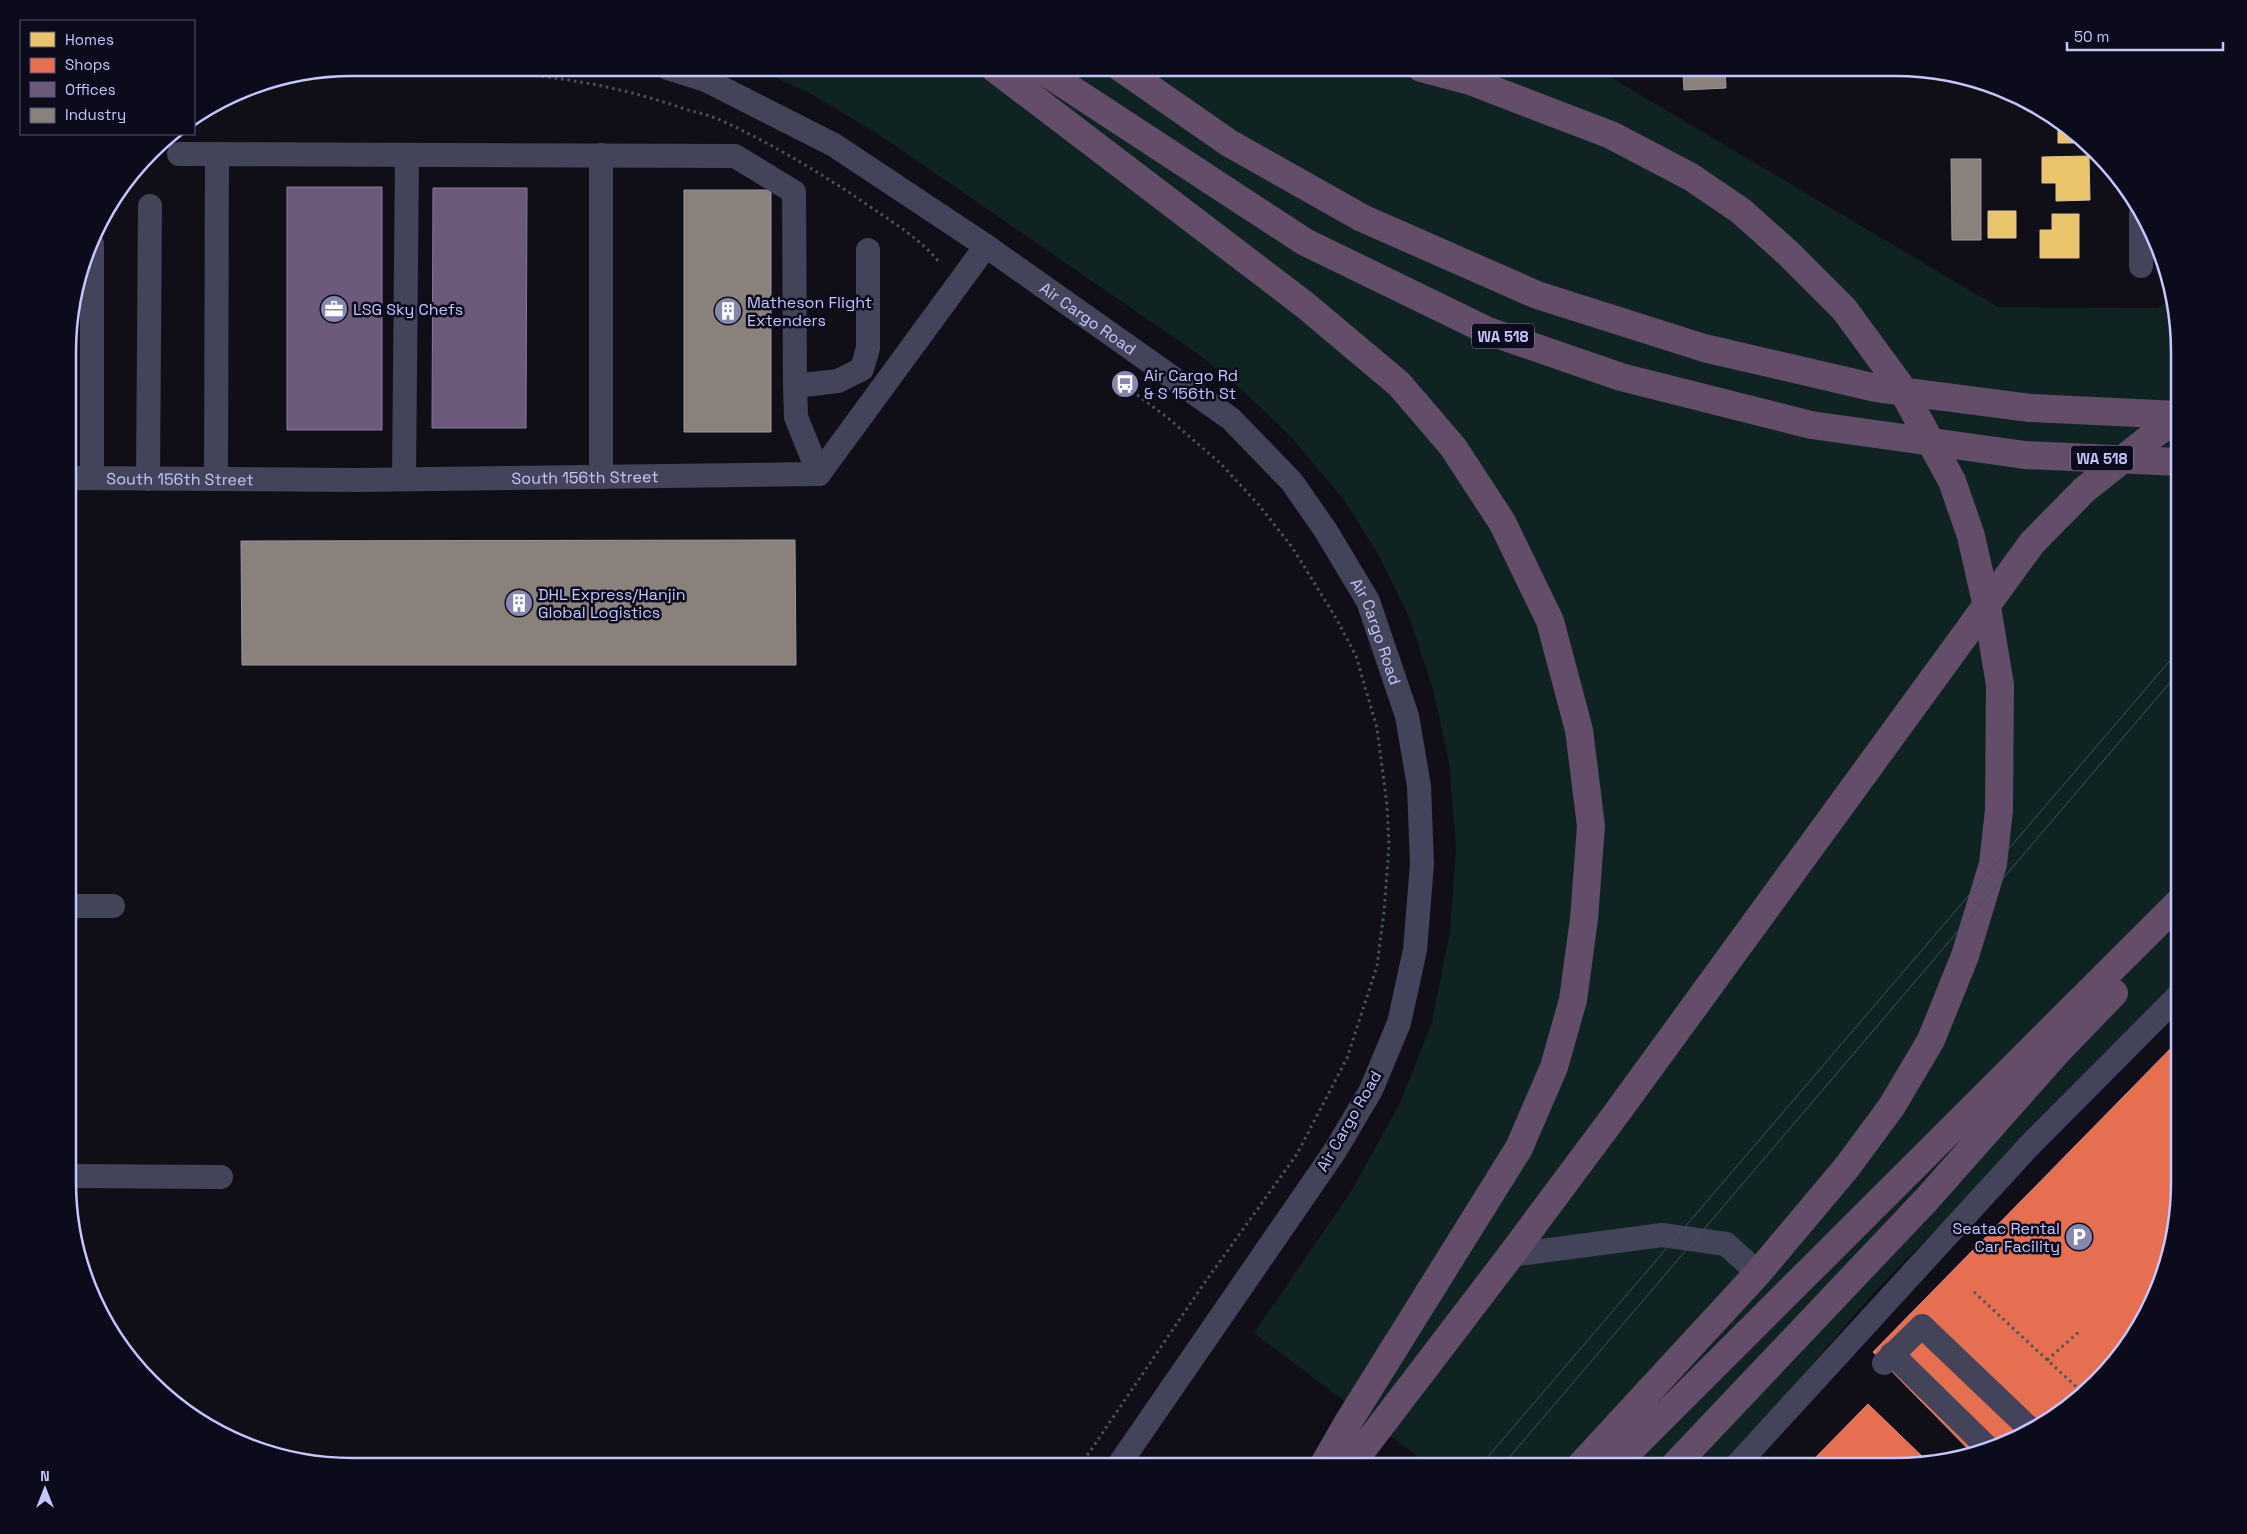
<svg xmlns="http://www.w3.org/2000/svg" width="2247" height="1534" viewBox="0 0 2247 1534" font-family="'Space Grotesk',sans-serif">
	<style>
		.green { fill: #0e2322 }
		.homes { fill: #e9c46a; stroke: #dec597 }
		.shops { fill: #e76f51; stroke: #dd8985 }
		.offices { fill: #6d597a; stroke: #887aa2 }
		.industry { fill: #8a817c; stroke: #9c96a3 }
		.lines { fill: none; stroke-linecap: round; stroke-linejoin: round }
		.path { stroke: #44555f; stroke-width: 3; stroke-dasharray: 2.5 4; stroke-linecap: butt }
		.minor { stroke: #434459; stroke-width: 24 }
		.highway { stroke: #634d68; stroke-width: 28 }
		.tram { stroke: #3b5562; stroke-width: 1 }
		.highway-bridge { stroke: #634d68; stroke-width: 28 }
		.labels { text-anchor: middle; dominant-baseline: central; stroke-width: 5; stroke-linejoin: round; paint-order: stroke }
		.shield { fill: #0c0b1c; stroke: #8e8ebb; stroke-width: 1 }
		.shield-label { font-size: 15px; font-weight: bold; fill: #c6c6ff }
		.poi-label { font-size: 16px; fill: #c6c6ff; stroke: #0c0b1c; text-anchor: start }
		.street-label { font-size: 16px; fill: #c6c6ff; stroke: #0c0b1c }
		.rim { fill: none; stroke: #c6c6ff; stroke-width: 2.5 }
	</style>
	<rect width="100%" height="100%" fill="#100f18"/>
	<path class="green" d="M755,68h840l403,239 159,1 13,-7 9,33v650l-301,304 -154,178h-294l-176,-133 98,-143 48,-87 32,-81 18,-91 6,-84 -7,-85 -16,-73 -23,-70 -32,-65 -34,-54 -53,-63 -51,-49 -45,-36 -317,-218 -65,-39z"/>
	<path class="homes" d="M2058,121l10,5 18,17h-28z
		M2089,156l1,44 -34,1v-18h-14v-26z
		M1988,211h28v27h-28z
		M2052,214h27v44h-39v-28h12z"/>
	<path class="shops" d="M2179,1040v160l-15,73 -43,82 -39,41 -61,41 -47,18 -101,-103z
		M1868,1404l60,58 -33,4h-75l-7,-6z"/>
	<path class="offices" d="M287,187h95v243h-95z
		M433,188h94l-1,240h-94z"/>
	<path class="industry" d="M1649,68h76l1,20 -42,2 -1,-17 -34,2z
		M1951,159h30v81h-29z
		M684,190h87v242h-87z
		M795,540l1,125h-554l-1,-124z"/>
	<g class="lines">
		<path class="path" d="M334,71c117,-5 236,-2 348,37 12,4 24,6 36,11 47,21 92,48 135,76 29,21 63,39 86,67
			M1974,1292l110,102
			M2047,1360l34,-30
			M1080,1466l123,-181 94,-131 50,-96 30,-92 7,-54 5,-67 -2,-40 -10,-77 -21,-72 -20,-38 -44,-71 -34,-43 -37,-40 -53,-46 -36,-27"/>
		<g class="minor">
			<path id="s1" d="M668,68l38,12 128,65 152,101 245,173 61,63 34,49 42,70 39,115 12,70 3,78 -7,86 -16,73 -28,67 -36,61 -217,315"/>
			<path d="M179,154l556,2 59,36 1,194"/>
			<path d="M601,155v322"/>
			<path d="M92,244v234"/>
			<path d="M2141,266v-53"/>
			<path d="M819,474l-23,-57 -1,-31 43,-5 24,-12 6,-21v-98"/>
			<path id="s2" d="M70,478l287,2 462,-6 167,-228"/>
			<path d="M148,479l2,-273"/>
			<path d="M216,479l1,-325"/>
			<path d="M404,479l3,-324"/>
			<path d="M70,906h43"/>
			<path d="M70,1176l151,1"/>
			<path d="M1511,1255l151,-20 64,9 32,29"/>
			<path d="M1892,1354l97,95"/>
			<path d="M1884,1363l38,-37 109,104"/>
			<path d="M1736,1466l291,-318 152,-153"/>
		</g>
		<path class="highway" d="M994,68l311,237 94,79 54,63 49,75 48,99 29,109 12,96 -7,93 -11,81 -19,67 -35,81 -172,276 -24,42
			M1039,68l266,174 183,89 133,46 190,48 214,30
			M1121,68l108,75 133,75 175,77 167,53 172,40 154,20 149,7
			M1421,68l49,13 141,54 80,42 50,34 48,43 55,55
			M1350,1466l161,-211 105,-141 416,-571 52,-53 68,-54 27,-19
			M1580,1466l178,-193 89,-106 45,-61 39,-66 34,-84 28,-92 6,-54
			M1614,1466l565,-564
			M1674,1466l253,-267 132,-149 55,-57"/>
		<path class="tram" d="M1480,1466l699,-816
			M1502,1466l677,-794"/>
		<path class="highway-bridge" d="M1844,309l55,75 53,97 19,55 16,71 13,78 -1,125
			M2025,455l154,7"/>
	</g>
	<defs>
		<symbol id="office-disc" viewBox="-11 -11 22 22"><circle r="9.5" fill="#8686ae" stroke="#0c0b1c"/><path d="M-6-3h4V-5.5h4V-3h4V5H-6ZM-1-4.5V-3h2v-1.5ZM-6 0V1H6V0Z" fill="#fff"/></symbol>
		<symbol id="building-disc" viewBox="-11 -11 22 22"><circle r="9.5" fill="#8686ae" stroke="#0c0b1c"/><path d="M-4-6H4V6H1V3H-1V6H-4ZM-2.5-4.3h1.7v1.8h-1.7ZM.8-4.3h1.7v1.8H.8ZM-2.5-1h1.7V.8h-1.7ZM.8-1h1.7V.8H.8Z" fill="#fff"/></symbol>
		<symbol id="bus-disc" viewBox="-11 -11 22 22"><circle r="9.5" fill="#8686ae" stroke="#0c0b1c"/><path d="M-5-6H5V4H4V6H2V4H-2V6H-4V4H-5ZM-3.5-4V0h7V-4ZM-3.5 1.2v1.5H-2V1.2ZM2 1.2v1.5H3.5V1.2Z" fill="#fff"/></symbol>
		<symbol id="parking-disc" viewBox="-11 -11 22 22"><circle r="9.5" fill="#8686ae" stroke="#0c0b1c"/><path d="M-3.5-5.5H1a3.5 3.5 0 0 1 0 7H-1V5.5H-3.5ZM-1-3.4V-.6H.8a1.4 1.4 0 0 0 0-2.8Z" fill="#fff"/></symbol>
	</defs>
	<g fill-rule="evenodd">
		<use href="#office-disc" x="318" y="293" width="32" height="32"/>
		<use href="#building-disc" x="712" y="295" width="32" height="32"/>
		<use href="#bus-disc" x="1109" y="368" width="32" height="32"/>
		<use href="#building-disc" x="503" y="587" width="32" height="32"/>
		<use href="#parking-disc" x="2063" y="1221" width="32" height="32"/>
	</g>
	<g class="labels">
		<g class="shield">
			<rect x="1472" y="323.5" width="62" height="25" rx="4"/>
			<rect x="2071" y="445.5" width="62" height="25" rx="4"/>
		</g>
		<g class="shield-label">
			<text x="1503" y="336">WA 518</text>
			<text x="2102" y="458">WA 518</text>
		</g>
		<g class="poi-label">
			<text x="747" y="302">Matheson Flight<tspan x="747" dy="18">Extenders</tspan></text>
			<text x="353" y="309">LSG Sky Chefs</text>
			<text x="1144" y="375">Air Cargo Rd<tspan x="1144" dy="18">&amp; S 156th St</tspan></text>
			<text x="538" y="594">DHL Express/Hanjin<tspan x="538" dy="18">Global Logistics</tspan></text>
			<text x="2060" y="1228" text-anchor="end">Seatac Rental<tspan x="2060" dy="18">Car Facility</tspan></text>
		</g>
		<g class="street-label">
			<text stroke="none"><textPath href="#s1" startOffset="491">Air Cargo Road</textPath></text>
			<text stroke="none"><textPath href="#s2" startOffset="515">South 156th Street</textPath></text>
			<text stroke="none"><textPath href="#s2" startOffset="110">South 156th Street</textPath></text>
			<text stroke="none"><textPath href="#s1" startOffset="926">Air Cargo Road</textPath></text>
			<text transform="translate(1349 1121) rotate(-60)">Air Cargo Road</text>
		</g>
	</g>
	<path d="M0 0H2247V1534H0ZM352 76H1895A276 276 0 0 1 2171 352V1182A276 276 0 0 1 1895 1458H352A276 276 0 0 1 76 1182V352A276 276 0 0 1 352 76Z" fill="#0c0b1c" fill-rule="evenodd"/>
	<path class="rim" d="M352 76H1895A276 276 0 0 1 2171 352V1182A276 276 0 0 1 1895 1458H352A276 276 0 0 1 76 1182V352A276 276 0 0 1 352 76Z"/>
	<rect x="20" y="20" width="175" height="115" fill="#0c0b1c" stroke="#565677"/>
	<rect x="30" y="32" width="25" height="15" fill="#e9c46a" stroke="#565677"/>
	<text x="65" y="45" font-size="15" fill="#c6c6ff">Homes</text>
	<rect x="30" y="58" width="25" height="15" fill="#e76f51" stroke="#565677"/>
	<text x="65" y="70" font-size="15" fill="#c6c6ff">Shops</text>
	<rect x="30" y="82" width="25" height="15" fill="#6d597a" stroke="#565677"/>
	<text x="65" y="95" font-size="15" fill="#c6c6ff">Offices</text>
	<rect x="30" y="108" width="25" height="15" fill="#8a817c" stroke="#565677"/>
	<text x="65" y="120" font-size="15" fill="#c6c6ff">Industry</text>
	<g transform="translate(45 1489)" stroke="#0c0b1c" stroke-width="4" paint-order="stroke">
	<path d="M0-4L9 19L0 12L-9 19Z" fill="#c6c6ff"/>
	<text y="-8" font-size="14" font-weight="bold" text-anchor="middle" fill="#c6c6ff">N</text>
	</g>
	<path d="M2067 42v8h156v-8" fill="none" stroke="#c6c6ff" stroke-width="2.5"/>
	<text x="2074" y="42" font-size="15" fill="#c6c6ff" stroke="#0c0b1c" stroke-width="4" paint-order="stroke">50 m</text>
</svg>
